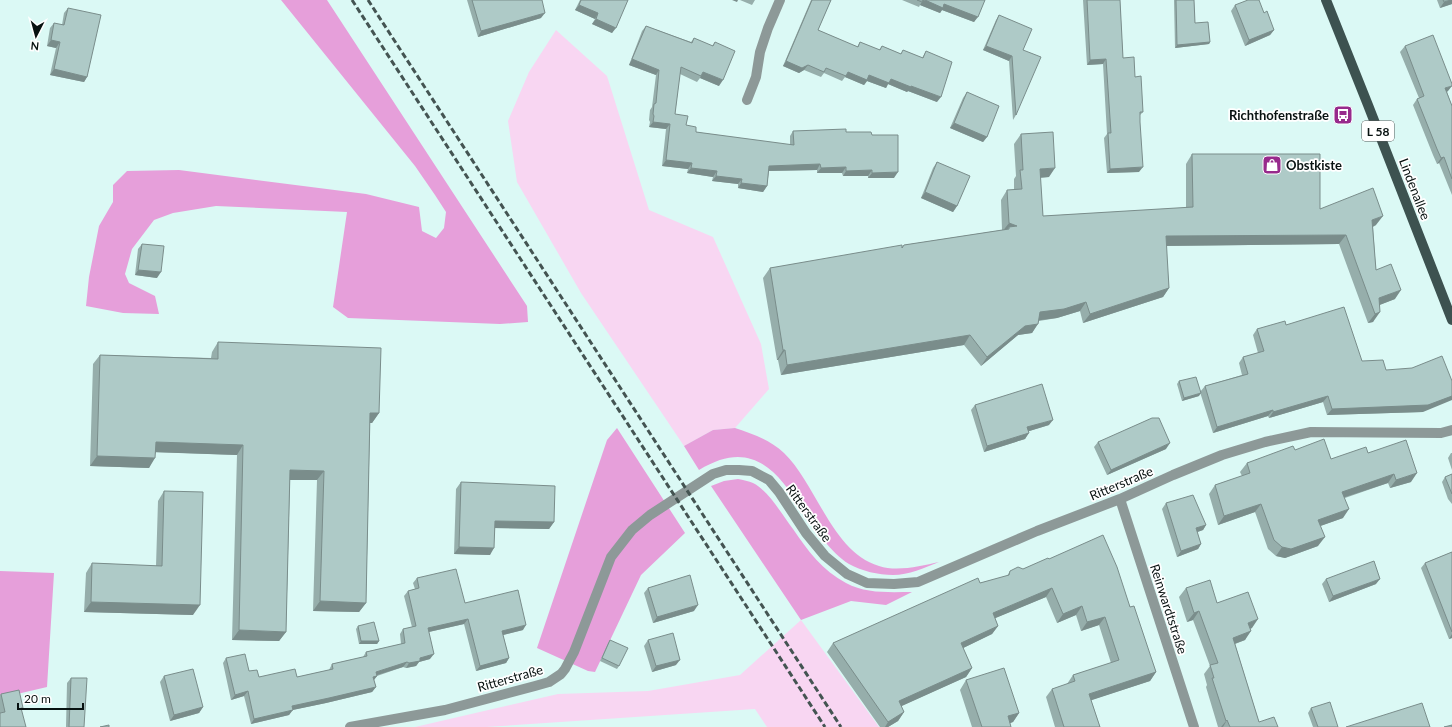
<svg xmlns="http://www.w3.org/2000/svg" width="1452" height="727" viewBox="0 0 1452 727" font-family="Lato,sans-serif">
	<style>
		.green { fill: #f8d6f2 }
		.forest { fill: #e69fda }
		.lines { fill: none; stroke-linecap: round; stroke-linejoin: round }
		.street { stroke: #8d9998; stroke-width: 10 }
		.primary { stroke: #3d5250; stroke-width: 10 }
		.rail { stroke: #445452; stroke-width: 3; stroke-dasharray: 6 3; stroke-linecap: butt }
		.wall { fill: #96aeab }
		.shaded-wall { fill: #7a8d8b }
		.building { fill: #aecac7; stroke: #7a8d8b }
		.labels { text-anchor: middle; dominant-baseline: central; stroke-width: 3.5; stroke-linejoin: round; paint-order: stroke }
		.shield { fill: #fff; stroke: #525958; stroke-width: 1 }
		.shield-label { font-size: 12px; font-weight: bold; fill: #081211 }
		.poi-label { font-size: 13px; font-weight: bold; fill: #081211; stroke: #fff; text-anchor: end }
		.street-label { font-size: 13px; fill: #081211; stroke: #fff }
	</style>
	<rect width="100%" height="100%" fill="#dbf9f5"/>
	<path class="green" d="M556,30l51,46 42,134 64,27 48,107 8,45 -34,39 -22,2 -29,16 -103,-153 -64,-111 -9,-61 21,-49z
		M801,620l78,107h-112l-12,-18 -269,18h-71l143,-33 90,-3 92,-16z"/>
	<path class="forest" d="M281,0h46l200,306 1,16 -28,2 -152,-6 -15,-11 14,-95 -131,-6 -43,7 -19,7 -22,29 -7,25 4,9 26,13 4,18 -36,-1 -37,-7 3,-29 10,-51 14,-24v-17l14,-14 52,-1 187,24 53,13 3,24 14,7 8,-10 2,-16 -11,-17 -20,-29z
		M617,428l68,105 -44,42 -46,97 -7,-1 -51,-23 70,-208z
		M735,428c18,6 35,12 49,25 33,32 48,99 95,113 18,6 42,0 60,-4 -15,6 -30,13 -46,13 -15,0 -31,-4 -44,-11 -52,-32 -67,-145 -150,-94l-15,-24 29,-16z
		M738,479c5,1 11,2 15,4 16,8 29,32 40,46 14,21 30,42 53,54 20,11 44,9 66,9l-26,13 -35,-4 -50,19 -90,-134 13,-5z
		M0,571l54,2 -7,114 -47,11z"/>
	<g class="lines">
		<path class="street" d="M747,100l9,-23 4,-25 8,-24 12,-28
			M1120,499l74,228
			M350,727l95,-17 90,-24 14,-4 12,-8 4,-5 9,-17 37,-95 21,-27 18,-15 63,-41 13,-4h13l13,1 17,9 10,12 27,41 19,23 22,18 20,9 27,1 24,-2 119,-51 83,-32 53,-24 49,-20 43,-13 46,-10 130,1 11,-3"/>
		<path class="primary" d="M1326,0l42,105 84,215"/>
		<path class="rail" d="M352,0l473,727
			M368,0l473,727"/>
	</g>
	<path class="wall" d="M467,0h75l-1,18 -63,19z
		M580,0h48l-16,33 -20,-9 3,-5 -20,-9z
		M740,0h15l-3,5z
		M811,0h20l-13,30 39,17 3,-5 19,8 3,-4 19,8 2,-4 19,8 4,-7 11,51 -29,-11 -1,1 -19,-8 -2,4 -19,-7 -3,4 -19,-8 -3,4 -18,-8 -3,4 -17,-7 -5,3 -16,-7z
		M902,0h83l-11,22 -32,-12 -2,3 -20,-8 -1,2z
		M1083,0h37l3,58 12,19 8,35 -3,3 -1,57 -32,1 -3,-35 3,-4 -4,-70 -16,1z
		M1174,0h20l1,23 15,19 -1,2 -34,4z
		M1437,0h15v4l-12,4z
		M1235,5l29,8 10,17 -4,5 -25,11 -14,-35z
		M68,8l19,69 -3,5 -34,-7 6,-27 -9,-2 3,-18 4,-5 8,2 2,-12z
		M999,15l24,35 -7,65 -3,5 -4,-59 -26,-11 13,-30z
		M646,26l45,16 3,-4 18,8 3,-4 4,44 -19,-8 -3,4 -17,-8 -5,40 11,11 10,7 94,13v-9l3,-5 53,1 26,3 22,43h-26v-2h-25l-1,-3h-25v-3l-48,1 -2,15 -4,6 -25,-4v-4l-26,-3 1,-4 -26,-4 1,-4 -26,-3 4,-37 -17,-2 1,-5 -1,-2 1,-10 2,-3 4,-32 -27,-10 13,-34z
		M1405,46l43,45 -1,1 5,14v89l-13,-32 -2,1 -4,-9 -20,-50 4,-6 2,-1 -19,-46z
		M967,92l20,45 -4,5 -33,-14 13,-30z
		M1021,134l28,43 -9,1 3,38 143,-8v-44l6,-10 128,55 56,16 -3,2 3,43 19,29 -16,6 -6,17 -5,1 -29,-79 -173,2 3,42 -6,9 -80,26 -3,-12 -23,7 -18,3 -7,12 -14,2 -37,31 -17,-21 -183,30 -3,-15h-1l-14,-82 7,-10 132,-21 2,-2 98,-15 -1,-30 6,-10h7v-11l2,-3 -2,-32z
		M937,162l20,44 -4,6 -32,-14 12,-30z
		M142,244l15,34 -22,-3 3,-26z
		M1286,325l76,36 24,9 37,42 -96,3 -4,-13 -54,16 -1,-2 -55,17 -13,-41 5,-6 37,-11 -3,-12 4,-6 15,-4 -5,-18 4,-6z
		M218,342l161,71 -7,10h-2l-4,180 -7,9 -46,-1 4,-131h-27l-4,152 -7,9 -47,-1 5,-185 -81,-3 -7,16 -59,-2 3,-102 7,-9 111,3 1,-6z
		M1179,381l20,15 -17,5 -5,-17z
		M975,405l74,20 -20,6 -4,8 -41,13 -13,-42z
		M1098,442l68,7 -59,26 -13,-28z
		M1295,450l36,9 37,-6 43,29 -21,6 -2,-5 -43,15 -2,20 -23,8 -2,20 -33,12 -9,-2 -8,-7 -13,-37 -37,13 -9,-31 6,-9 27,-9 -2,-4 7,-9z
		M1451,453h1v17l-4,-12z
		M1452,474v30l-4,-5 -6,-17 3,-5z
		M461,482l93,40 -5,7 -54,-1 -5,27 -36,-1 2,-65z
		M164,491l29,124 -109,-3 2,-39 6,-10 64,3 2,-65z
		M1166,503l40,22 -3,5 -6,2 4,12 -3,5 -21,8 -15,-48z
		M1452,552v86l-3,1 -28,-71 4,-5z
		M1049,559l81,48 26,65 -6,9 -59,19 9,27h-45l-9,-30 6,-8 15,-5 6,-9 38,-12 -12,-38 -18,6 -5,-16 -19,8 -11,-26 -51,21 3,8 -6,8 -29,14 9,20 -6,9 -65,29 3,6 -6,9 -10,6h-8l-53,-75 6,-9 147,-60 27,-7 3,-5 13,-2z
		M417,578l48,25 58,27 -20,5 6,23 -3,5 -30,8 -12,-47 -35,8 1,27 -11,3 -3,4 -10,2 -3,-1 -26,9 -3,4 2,7 -4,5 -46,11 -34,7 -3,5 -38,9 -7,-28 -13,4 -8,-37 3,-5 33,19h38l32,-7 3,-6 31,-7 3,-5 35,-8 -1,-10 3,-5 9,-2 -8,-31 4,-5 7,-2 -2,-6z
		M1326,579l50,5 -47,18 -7,-18z
		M648,588l46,23 -41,12 -9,-30z
		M1186,588l31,15 35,25 -2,1 -5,11 -10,4 24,78 19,5h-60l-12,-40 1,-2 -3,-11 6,-8 -17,-46 -6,2 -8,-25z
		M358,626l21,15 -2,3h-18l-3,-15z
		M610,640l9,26 -2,3 -17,-8 8,-18z
		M648,640l28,25 -24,7 -8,-26z
		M164,676l39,31 -4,6 -29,8 -10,-39z
		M71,678l13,49h-18l1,-44z
		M966,680l53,33 -6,9 -3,1 1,4h-39l-12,-37z
		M1,694l21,16 -22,3v-18z
		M1311,708l27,19h-25l-5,-14z"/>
	<path class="shaded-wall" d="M732,0h6l-1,2z
		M923,0l21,4 34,13 -4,5 -32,-12 -2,3 -20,-8z
		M1451,0h1v4l-12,4 4,-6z
		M579,5l19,8 -3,6 -20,-9z
		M545,13l-4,5 -63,19 3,-6z
		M596,19l20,9 -4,5 -20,-9z
		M1274,30l-4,5 -25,11 4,-6z
		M51,40l9,2 -4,6 -9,-2z
		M1210,42l-1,2 -34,4 2,-3z
		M986,46l26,10 -3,5 -26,-11z
		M632,59l27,11 -3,5 -27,-10z
		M1106,59l-3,5 -16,1 3,-5z
		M786,61l22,4 -4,5 -5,3 -16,-7z
		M54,69l33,8 -3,5 -34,-7z
		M703,72l20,8 -4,6 -19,-8z
		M848,72l43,7 20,7 30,11 -4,5 -29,-11 -1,1 -19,-8 -2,4 -19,-7 -3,4 -19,-8z
		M1452,86l-4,5 -7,3 4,-6z
		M653,122l17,2 -4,5 -17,-2z
		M954,123l33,14 -4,5 -33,-14z
		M1444,157l-5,6 -2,1 4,-6z
		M666,160l26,3 -4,6 -26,-3z
		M820,164l-3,6 -52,1 4,-5z
		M846,167l-4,6h-25l4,-5z
		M1143,167l-4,5 -32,1 3,-4z
		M691,168l26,3 -4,6 -26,-4z
		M1055,168l-6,9 -16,1 7,-9z
		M872,170l-4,6h-25l3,-5z
		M898,172l-4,6h-26l4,-5z
		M716,176l26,3 -4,5 -26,-3z
		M741,183l26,3 -4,6 -25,-4z
		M925,192l32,14 -4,6 -32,-14z
		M1383,216l-7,9 -11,5 7,-10z
		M1009,223l8,3 -8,3v-2l-4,6 -3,-1z
		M1346,235l-7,9 -180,2 7,-10z
		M138,270l23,2 -4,6 -22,-3z
		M1169,288l-6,9 -80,26 7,-9z
		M1401,290l-6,9 -23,9 7,-10z
		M1086,302l-6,9 -23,7 -24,3 7,-9z
		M1380,312l-7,10 -5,1 7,-9z
		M1038,324l-6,9 -14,2 -37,31 6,-9 38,-31z
		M970,335l-6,10 -183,30 6,-10z
		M783,350h2l-7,10h-1z
		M1201,393l-2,3 -17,5 2,-3z
		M1328,396l-5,6 -54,16 4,-6z
		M1452,396v4l-29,12 -96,3 5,-6z
		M1273,410l-5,6 -55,17 4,-6z
		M370,413h9l-7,10h-8z
		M1053,420l-4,5 -26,8 4,-6z
		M1029,433l-4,6 -41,13 3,-6z
		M156,442l87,3 -6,10 -88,-3z
		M1170,443l-4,6 -59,26 4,-5z
		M97,456l58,2 -6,10 -59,-2z
		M290,470l34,1 -7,9h-34z
		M1417,473l-6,9 -21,6 6,-8z
		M1394,474l-6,9 -52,17 6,-8z
		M1261,504l-6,8 -37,13 6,-9z
		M1349,509l-6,9 -31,11 6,-9z
		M495,521l59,1 -5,7 -58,-1z
		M1206,525l-3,5 -11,4 4,-6z
		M1325,537l-7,9 -33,12 -9,-2 6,-9z
		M1201,544l-3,5 -21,8 4,-6z
		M459,547l35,1 -4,7 -36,-1z
		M1380,579l-4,5 -47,18 4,-6z
		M1052,588l-6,9 -60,25 7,-9z
		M320,601l46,2 -7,9 -46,-1z
		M91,602l109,3 -7,10 -109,-3z
		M698,605l-4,6 -41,12 4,-6z
		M1082,606l-6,9 -19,8 6,-9z
		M1199,611l-6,9 -6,2 7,-9z
		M1105,617l-6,8 -18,6 6,-9z
		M468,619l-4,5 -40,9 4,-5z
		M1258,619l-6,9 -11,4 7,-9z
		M526,625l-3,5 -24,6 3,-5z
		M998,626l-6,8 -37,18 6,-9z
		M239,630l47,2 -7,9 -47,-1z
		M1251,631l-6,9 -19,7 7,-9z
		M1452,634v4l-3,1z
		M361,641h18l-2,3h-18z
		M434,654l-4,5 -11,3 -3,4 -10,2 3,-5 11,-5z
		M509,658l-3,5 -30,8 4,-5z
		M680,660l-4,5 -24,7 4,-6z
		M407,662l-4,5 -29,9h3l-4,5 -3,1 6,-10z
		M972,668l-6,9 -73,33 6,-9z
		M1156,672l-6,9 -67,22 6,-9z
		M376,687l-4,5 -46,11 -38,8 4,-5z
		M248,691l-4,5 -13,4 4,-5z
		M203,707l-4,6 -29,8 4,-6z
		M293,710l-4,5 -38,9 3,-5z
		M904,712l-6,9 -10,6h-3l3,-5z
		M1019,713l-6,9 -11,4 6,-10z
		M1227,720l-4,7h-2l5,-6z"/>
	<path class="building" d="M472,0h70l3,13 -64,18z
		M581,0h47l-12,28 -20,-9 2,-6 -19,-8z
		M812,0h19l-13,30 40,17 2,-5 20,8 2,-4 19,8 2,-4 20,8 3,-7 26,11 -11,35 -30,-11v1l-20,-8 -2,4 -20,-8 -2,5 -19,-8 -2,4 -20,-8 -2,4 -16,-7 -6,3 -16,-7z
		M917,0h6l-1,2z
		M925,0h60l-7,17 -34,-13 -1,4z
		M1087,0h33l3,58 11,-1 1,20 6,-1 2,36h-3v10l3,45 -33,2 -2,-36h3l-5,-74 -16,1z
		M1176,0h18l1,23 13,-1 2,20 -33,3z
		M1248,0h11l5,13 3,-2 7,19 -25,10 -14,-35z
		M1443,0h8l-7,2z
		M68,8l33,7 -14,62 -33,-8 6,-27 -9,-2 3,-17 10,2z
		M999,15l33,14 -9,21 18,7 -25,58 -4,-59 -26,-10z
		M646,26l46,17 2,-5 19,8 2,-4 20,9 -12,29 -20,-8 -2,4 -20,-9 -6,47 13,2 -2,9 10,2v5l98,13 -1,-14 53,-2v3h25l1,3h26v37l-26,1v-3l-26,1v-4l-25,1 -1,-4 -51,2 -2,20 -26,-3 1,-4 -26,-3 1,-5 -26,-3 1,-5 -26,-3 4,-36 -17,-2 1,-6 -1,-2 1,-10 2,-1 3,-33 -27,-11z
		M1433,35l19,49v2l-7,2 7,18v73l-8,-22 -3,1 -4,-9 -20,-50 7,-3 -19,-50z
		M967,92l32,14 -12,31 -33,-14z
		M1053,132l2,36 -15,1 3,47 150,-9 -1,-53h128v55l53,-21 10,28 -11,4 4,50 15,-6 10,26 -22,8 1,14 -5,2 -29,-79 -180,1 3,52 -79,26 -4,-12 -22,7 -24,3 -2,12 -13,2 -38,31 -17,-22 -183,30 -2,-15h-2l-13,-82 132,-23v3l2,-3 105,-16v-2l8,-1 -8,-3 -2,-33 15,-1 -2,-19h3l-2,-36z
		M937,162l33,14 -13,30 -32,-14z
		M142,244l22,2 -3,26 -23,-2z
		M1344,307l18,54 21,-1 3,10 26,-2 30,-12 10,25v15l-24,9 -96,4 -4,-13 -55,16v-2l-56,17 -12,-41 43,-12 -5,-17 21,-6 -7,-22 28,-8 1,4z
		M218,342l163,6 -2,65h-9l-4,190 -46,-2 4,-130 -34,-1 -4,162 -47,-2 4,-185 -87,-3 -1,16 -58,-2 3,-101 118,4z
		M1196,377l5,16 -17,5 -5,-17z
		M1042,384l11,36 -26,7 2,6 -42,13 -12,-41z
		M1152,418h7l11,25 -59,27 -13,-28z
		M1324,439l7,20 35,-12 2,6 38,-13 11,33 -21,7 -2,-6 -52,18 7,17 -31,11 7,17 -34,12 -9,-2 -8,-7 -13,-36 -37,12 -9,-31 35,-12 -3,-10 46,-17 2,4z
		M1452,474v20l-7,-17z
		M461,482l94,4 -1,36 -59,-1 -1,27 -35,-1z
		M164,491l39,1 -3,113 -109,-3 1,-39 70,3z
		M1193,495l13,30 -10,3 5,16 -20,7 -15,-48z
		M1103,535l14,32 13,40 4,-1 22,66 -67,22 11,33h-36l-12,-38 23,-8 -2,-6 46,-15 -14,-43 -18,5 -5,-16 -19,8 -11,-26 -59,25 5,13 -37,17 11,25 -73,33 5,11 -16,10 -55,-79 145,-65 2,5 29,-8 1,-4 8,-4 5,2 25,-11 1,1z
		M1452,552v80l-27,-69z
		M1374,561l6,18 -47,17 -7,-17z
		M456,569l9,34 53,-13 8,35 -24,6 7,27 -29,8 -12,-47 -40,9 6,26 -14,4v3l-11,2 -2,-1 -31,10 1,4 -4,1 3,10 -47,11 -37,8 1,4 -39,9 -6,-28 -13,4 -9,-37 19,-4 4,17 8,-1 2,7 36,-8 2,8 36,-8 -1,-5 35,-8 -1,-4 39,-9 -2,-14 13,-3 -8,-35 11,-3 -2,-10z
		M690,575l8,30 -41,12 -9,-29z
		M1210,580l7,23 31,-11 10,27 -10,4 3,8 -18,7 26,84 15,-5 4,10h-48l-3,-7 -1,1 -14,-43h2l-4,-13 8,-2 -19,-52 -5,2 -8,-25z
		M374,622l5,19h-18l-3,-15z
		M673,633l7,27 -24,6 -8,-26z
		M610,640l18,8 -9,18 -17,-8z
		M1004,668l15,45 -11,3 3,11h-29l-16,-47z
		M193,669l10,38 -29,8 -10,-39z
		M71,678h16l-3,49h-15z
		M19,690l4,18h-2l5,19h-26v-14l5,-1 -4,-18z
		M1330,702l8,25h-20l-7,-19z
		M1422,703l8,24h-84z
		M109,725v2h-9z
		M1452,725v2h-8z"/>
	<defs>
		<symbol id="bus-square" viewBox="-11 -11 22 22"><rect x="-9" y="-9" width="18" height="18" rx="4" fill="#972a8c" stroke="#fff"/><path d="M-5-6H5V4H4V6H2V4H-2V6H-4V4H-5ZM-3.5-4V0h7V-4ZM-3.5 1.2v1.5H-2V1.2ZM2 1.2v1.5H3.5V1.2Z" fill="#fff"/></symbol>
		<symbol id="shop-square" viewBox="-11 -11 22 22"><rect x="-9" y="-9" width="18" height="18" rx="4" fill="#972a8c" stroke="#fff"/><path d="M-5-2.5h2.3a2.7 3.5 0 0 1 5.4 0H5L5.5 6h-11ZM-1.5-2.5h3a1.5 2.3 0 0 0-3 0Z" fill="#fff"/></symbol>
	</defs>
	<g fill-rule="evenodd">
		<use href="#bus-square" x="1332" y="104" width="22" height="22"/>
		<use href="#shop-square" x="1261" y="154" width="22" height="22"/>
	</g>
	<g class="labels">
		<rect class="shield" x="1362" y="121" width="32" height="20" rx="3"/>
		<g class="shield-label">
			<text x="1378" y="131">L 58</text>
		</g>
		<g class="poi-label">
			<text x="1329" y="115">Richthofenstraße</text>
			<text x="1286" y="165" text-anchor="start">Obstkiste</text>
		</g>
		<g class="street-label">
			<text transform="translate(1415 189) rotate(69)">Lindenallee</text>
			<text transform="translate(1121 483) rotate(-23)">Ritterstraße</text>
			<text transform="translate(809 513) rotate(54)">Ritterstraße</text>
			<text transform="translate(1169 609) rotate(72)">Reinwardtstraße</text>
			<text transform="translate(510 678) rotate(-16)">Ritterstraße</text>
		</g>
	</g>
	<g transform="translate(36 36) rotate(186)" stroke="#ffffff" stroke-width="3" paint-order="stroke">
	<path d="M0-3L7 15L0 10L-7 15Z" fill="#081211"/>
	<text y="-6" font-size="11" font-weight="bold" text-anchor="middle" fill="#081211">N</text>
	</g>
	<path d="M18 703v6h65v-6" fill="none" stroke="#081211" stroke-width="2"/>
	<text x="24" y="703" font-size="12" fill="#081211" stroke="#ffffff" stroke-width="3" paint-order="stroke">20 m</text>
</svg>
